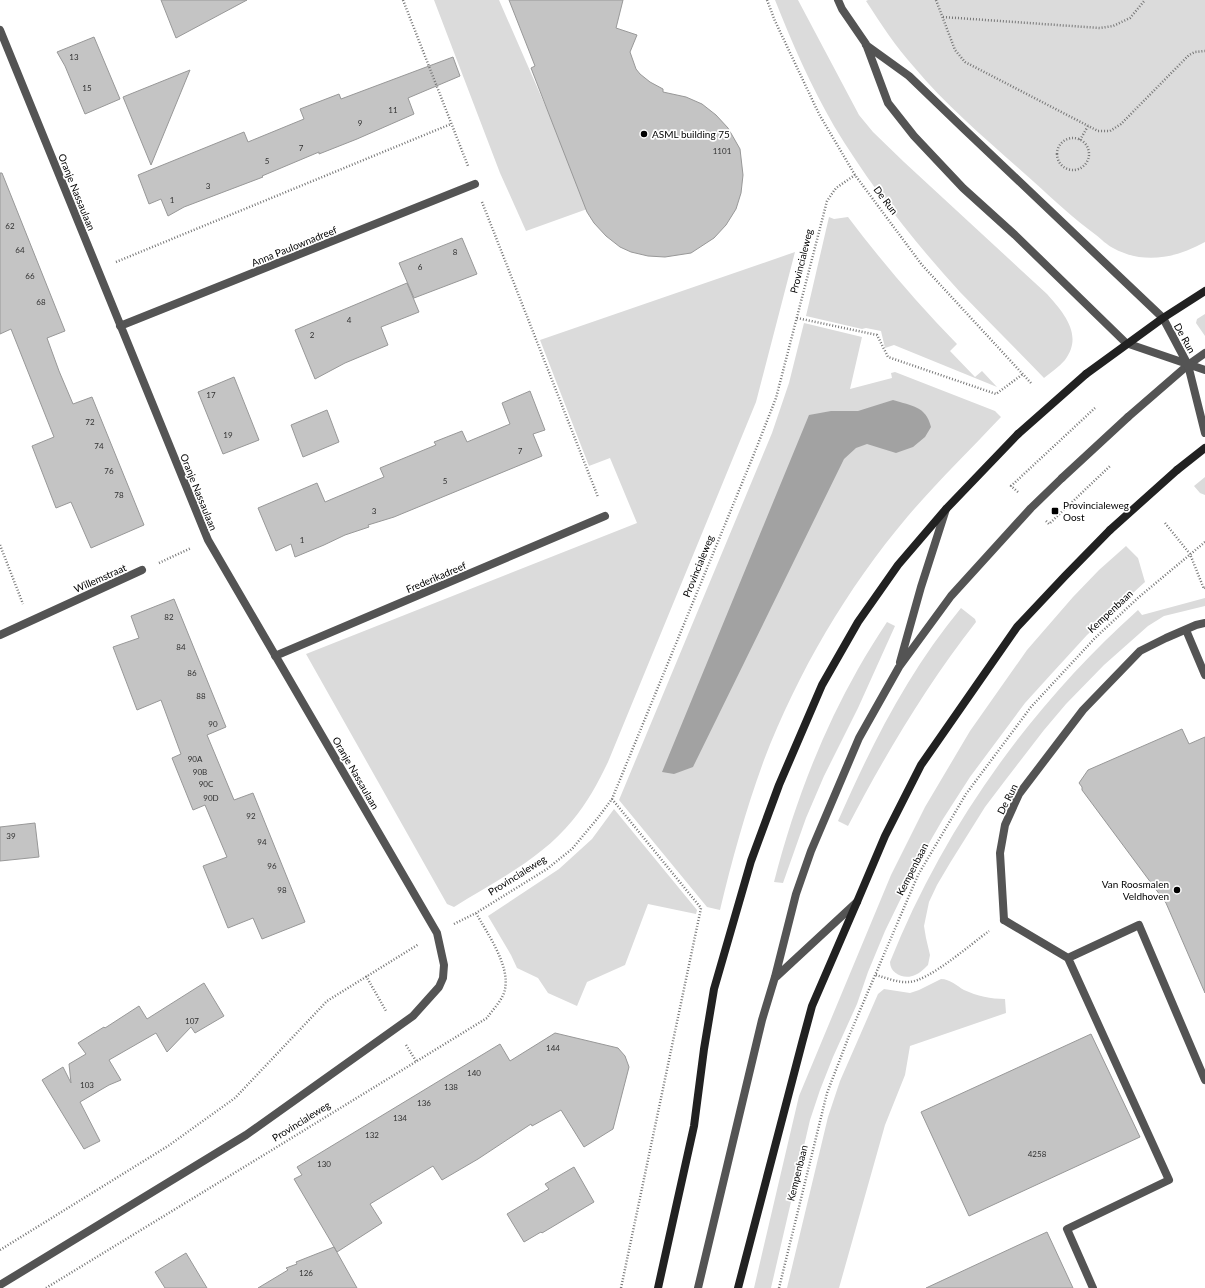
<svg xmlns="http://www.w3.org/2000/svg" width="1205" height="1288" viewBox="0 0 1205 1288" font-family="Lato,sans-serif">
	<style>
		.green { fill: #dbdbdb }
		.water { fill: #a2a2a2 }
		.building { fill: #c4c4c4; stroke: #989898 }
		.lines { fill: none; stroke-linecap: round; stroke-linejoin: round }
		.path { stroke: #767676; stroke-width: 2.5; stroke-dasharray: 1 2; stroke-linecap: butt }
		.service { stroke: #545454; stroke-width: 8 }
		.minor { stroke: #545454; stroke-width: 8 }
		.tertiary { stroke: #545454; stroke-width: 8 }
		.secondary { stroke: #212121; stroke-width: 8 }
		.service-bridge { stroke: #545454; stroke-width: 8 }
		.secondary-bridge { stroke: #212121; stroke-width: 8 }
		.poi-dot { fill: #000; stroke: #fff; stroke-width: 1.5 }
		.labels { text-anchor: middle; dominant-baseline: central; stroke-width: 3.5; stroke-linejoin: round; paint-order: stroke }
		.number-label { font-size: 8px; fill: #313131 }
		.poi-label { font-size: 10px; fill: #000; stroke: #fff; text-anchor: start }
		.street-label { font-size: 10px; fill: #000; stroke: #fff }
	</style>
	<rect width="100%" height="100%" fill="#fff"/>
	<path class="green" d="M434,0h65l91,208 -64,23 -26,-58z
		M775,0h23l61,115 14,17 31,30 143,132c16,18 37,41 18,66 -6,7 -14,12 -21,18 -28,-29 -56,-57 -84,-86 -46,-50 -91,-108 -126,-166 -23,-40 -42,-83 -59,-126z
		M868,0h337v242c-29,16 -61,23 -92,6 -6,-3 -12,-9 -17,-13 -22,-16 -42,-35 -62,-53 -41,-37 -85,-73 -120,-115 -18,-20 -33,-43 -48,-66z
		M829,217l5,2 14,-2c34,45 70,87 109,127l-7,7 25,26 7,-6 15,16 -103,-42 -9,3 -4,-17 -15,-3 -4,1 -56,-13z
		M795,252l-39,150 -148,360c-10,21 -21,41 -36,59 -31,38 -78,61 -118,86l-7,-3 -141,-250 331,-131 -27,-65 -21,8 -49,-126z
		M1205,314v22l-9,-13 1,-4z
		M804,323l58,14 -12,52 42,-11 -1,-5 4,-1 100,39 6,6c-31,33 -64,65 -93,99 -61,72 -110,156 -144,244 -18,49 -32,100 -44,150l-13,-3 -88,-107 153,-367 17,-50z
		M1205,477v18l-5,-2 -6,-7z
		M1126,546l12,12 7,24 -58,53 -33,36 -29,32 -55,74 -27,42 -22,38 -36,74 -17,41 -11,32 -24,53 -13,33 -10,30 -39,168h-17l45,-192 92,-221 34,-68 45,-76 57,-81 46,-53 26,-27z
		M1205,598v8l-41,10 -16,10 -44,39 -38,39 -22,26 -37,48 -22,29 -35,56 -13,22 -8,17 -5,24 2,12 4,17 -2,10c-4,4 -8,8 -13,10 -10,5 -25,-1 -25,-13 54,-135 140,-255 248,-352l4,5z
		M961,608l14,11 1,3c-50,64 -91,133 -128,204l-10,-5c33,-75 70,-149 123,-213z
		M887,622l8,4 -37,82 -34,68 -18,42 -23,65 -9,-1c19,-74 46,-146 84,-213 9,-16 19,-32 29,-47z
		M614,809l83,101 -1,4 -48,-10 -23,61 -38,17 -10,24 -29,-13 -10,-15 -21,-10 -6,-13 -23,-39 71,-47 33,-30z
		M941,979c9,0 16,7 23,11 13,6 27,9 41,9l1,14 -96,33 -5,29 -20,50 -46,163h-52l41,-171 12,-36 38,-87 6,-5 26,4 9,-3z"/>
	<path class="water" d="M893,400c19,6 33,6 38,27l-6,10 -12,10 -17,6 -29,-9 -11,4 -12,11 -151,308 -19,7 -12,-2 147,-357 22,-4h27z"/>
	<path class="building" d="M161,0h86l-71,38z
		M509,0h114l-7,28 21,7 -7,17 6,17 4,5 10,8 13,7v3l23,5 16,7 14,11 12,13 12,21 3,26 -2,18 -5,16 -10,16 -12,13 -23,15 -26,4 -17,-1 -17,-4 -11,-5 -14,-11 -12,-13 -7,-11 -56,-144 4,-2z
		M94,37l26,62 -35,15 -20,-48 -8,-14z
		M453,57l7,19 -52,22 6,16 -57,25 -38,15v-2l-57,24 1,1 -79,30 -16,9 -7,-17 -12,5 -11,-29 106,-43 4,10 56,-23 -4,-10 39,-15 2,5z
		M190,70l-39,95 -28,-68z
		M0,173h2l63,158 -18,7 12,33 14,33 19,-7 52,128 -53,23 -20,-46 -15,6 -24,-62 22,-9 -43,-108 -11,5z
		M462,238l15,36 -63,24 -15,-35z
		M407,283l12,29 -38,15 7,18 -43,18 -30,16 -20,-49z
		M234,377l25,63 -36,14 -25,-62z
		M530,391l15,39 -12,4 9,22 -148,61 -26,8 1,2 -24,8 -21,10 -29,12 -4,-13 -15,7 -18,-43 59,-25 8,19 59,-25 -4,-9 56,-23 -2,-3 28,-11 5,11 43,-18 -8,-21z
		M327,410l12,32 -36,15 -12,-32z
		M174,599l52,128 -19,8 27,65 19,-7 52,129 -43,17 -9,-21 -25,10 -25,-62 24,-9 -22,-52 -12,5 -21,-52 9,-4 -20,-54 -24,10 -24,-63 26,-9 -8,-22z
		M1182,729l7,15 16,-7v256l-39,-90 -84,-113v-3l-3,-4 9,-13z
		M35,823l4,34 -39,4v-34z
		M204,983l20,33 -29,17 -4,-6 -24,25 -11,-19 -47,27 12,20 -12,5 -29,17 20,39 -16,8 -42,-69 21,-13 8,16 -2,-19 17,-10 -8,-11 26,-16 1,1 34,-22 8,13z
		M555,1033l63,15 7,8 4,11 -16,62 -29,18 -23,-37 -29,16 -1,-2 -53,35 -36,21 -9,-14 -63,38 12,19 -45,29 -43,-73 8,-4 -5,-8 203,-123 10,17z
		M1091,1034l49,103 -171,79 -48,-104z
		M574,1167l20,35 -52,31 -1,-1 -17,10 -17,-28 42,-25 -4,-5z
		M1047,1232l26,56h-147l99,-46z
		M334,1247l23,41h-99l30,-18 -2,-2 11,-4 -1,-2z
		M186,1253l21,35h-42l-10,-16z"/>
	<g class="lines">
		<path class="path" d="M403,0l65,166
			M767,0l8,21 44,93 36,61 67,90 109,118
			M936,0l19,50 10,12 133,69h12l11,-7 68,-69 6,-3 10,-1
			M943,17l157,11 13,-2 17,-8 15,-18
			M1057 154a16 16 0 1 1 32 0a16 16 0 1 1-32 0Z
			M1080,140l8,-14
			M482,202l116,295
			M116,262l335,-138
			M797,318l80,17 11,22 108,37 27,-20
			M1018,492l-7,-6 84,-78
			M1046,521l3,3 61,-58
			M1165,523l25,31 14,35 1,-1
			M0,545l23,59
			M159,563l32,-15
			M612,799l89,109 -80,380
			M454,924l22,-11 71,-44 25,-20 25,-30 15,-20 142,-345 22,-56 51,-197 9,-13 19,-13
			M876,975c10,3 23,8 33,7 20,-1 62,-38 80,-51
			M366,976l20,35
			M406,1045l10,16
			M0,1250l168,-104 67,-48 92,-97 92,-57
			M46,1288l226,-138 215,-132c6,-9 16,-18 18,-29 5,-24 -18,-56 -29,-76
			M779,1288l48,-195 22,-57 69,-161 48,-81 65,-87 64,-69 44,-41 66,-55"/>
		<path class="service" d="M1128,417l60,-52 17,-12
			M1186,630l19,45
			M900,662l21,-75 25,-78
			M1004,920l64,38 101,222 -102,49 26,59
			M1068,958l71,-33 66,155
			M776,977l81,-75
			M698,1288l64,-268 13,-43 21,-83 15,-43 48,-113 40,-71 52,-71 80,-88 31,-30"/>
		<path class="minor" d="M0,30l208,510 229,393 7,32 -1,13 -4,9 -26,29 -167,119 -246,150
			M120,326l355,-142
			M0,635l142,-65
			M275,656l330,-140
			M1004,920l-4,-67 5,-28 14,-31 64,-84 57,-59 26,-13 30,-13 9,-2"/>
		<path class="tertiary" d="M838,0l4,9 24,35 22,59 26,33 49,52 52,47 111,108 79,27
			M866,45l43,31 54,52 200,190 25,47 17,68"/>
		<path class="secondary" d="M1086,374l77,-56 42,-27
			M1177,470l28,-22
			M658,1288l36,-162 10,-77 10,-60 37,-128 28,-76 43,-100 36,-63 40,-57 48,-56 72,-75
			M738,1288l64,-245 10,-37 45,-104 28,-66 36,-71 96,-138 48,-51 45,-46"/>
		<path class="service-bridge" d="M1062,478l66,-61"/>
		<path class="secondary-bridge" d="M1018,434l68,-60
			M1110,530l67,-60"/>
	</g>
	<g class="poi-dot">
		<circle cx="644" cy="134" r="4"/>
		<rect x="1051" y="507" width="8" height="8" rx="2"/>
		<circle cx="1177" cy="890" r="4"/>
	</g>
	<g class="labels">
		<g class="number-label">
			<text x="74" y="57">13</text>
			<text x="87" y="88">15</text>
			<text x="393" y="110">11</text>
			<text x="360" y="123">9</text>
			<text x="301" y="148">7</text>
			<text x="722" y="151">1101</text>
			<text x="267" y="161">5</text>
			<text x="208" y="186">3</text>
			<text x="172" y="200">1</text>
			<text x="10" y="226">62</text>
			<text x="20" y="250">64</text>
			<text x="455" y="252">8</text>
			<text x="420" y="267">6</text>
			<text x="30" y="276">66</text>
			<text x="41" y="302">68</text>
			<text x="349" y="320">4</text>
			<text x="312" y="335">2</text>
			<text x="211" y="395">17</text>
			<text x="90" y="422">72</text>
			<text x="228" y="435">19</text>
			<text x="99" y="446">74</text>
			<text x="520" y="451">7</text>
			<text x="109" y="471">76</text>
			<text x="445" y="481">5</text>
			<text x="119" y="495">78</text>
			<text x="374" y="511">3</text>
			<text x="302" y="540">1</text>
			<text x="169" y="617">82</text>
			<text x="181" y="647">84</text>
			<text x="192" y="673">86</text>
			<text x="201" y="696">88</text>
			<text x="213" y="724">90</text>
			<text x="195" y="759">90A</text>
			<text x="200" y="772">90B</text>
			<text x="206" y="784">90C</text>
			<text x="211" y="798">90D</text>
			<text x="251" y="816">92</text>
			<text x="11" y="836">39</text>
			<text x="262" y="842">94</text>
			<text x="272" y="866">96</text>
			<text x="282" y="890">98</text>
			<text x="192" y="1021">107</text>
			<text x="553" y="1048">144</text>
			<text x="474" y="1073">140</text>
			<text x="87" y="1085">103</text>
			<text x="451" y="1087">138</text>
			<text x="424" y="1103">136</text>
			<text x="400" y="1118">134</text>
			<text x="372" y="1135">132</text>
			<text x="1037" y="1154">4258</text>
			<text x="324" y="1164">130</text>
			<text x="306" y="1273">126</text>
		</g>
		<g class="poi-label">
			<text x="652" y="134">ASML building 75</text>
			<text x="1063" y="505">Provincialeweg<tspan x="1063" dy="12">Oost</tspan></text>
			<text x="1169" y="884" text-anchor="end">Van Roosmalen<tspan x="1169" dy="12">Veldhoven</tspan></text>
		</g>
		<g class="street-label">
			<text transform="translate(77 192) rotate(68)">Oranje Nassaulaan</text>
			<text transform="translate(886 200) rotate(53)">De Run</text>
			<text transform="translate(294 246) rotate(-22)">Anna Paulownadreef</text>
			<text transform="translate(801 261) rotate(-76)">Provincialeweg</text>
			<text transform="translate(1185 338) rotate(61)">De Run</text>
			<text transform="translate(199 492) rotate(68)">Oranje Nassaulaan</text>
			<text transform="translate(698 566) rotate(-68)">Provincialeweg</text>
			<text transform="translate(436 577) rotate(-23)">Frederikadreef</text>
			<text transform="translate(100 578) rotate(-24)">Willemstraat</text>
			<text transform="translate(1110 611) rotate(-43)">Kempenbaan</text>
			<text transform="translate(356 773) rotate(60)">Oranje Nassaulaan</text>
			<text transform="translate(1007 799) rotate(-63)">De Run</text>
			<text transform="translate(912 869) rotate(-63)">Kempenbaan</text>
			<text transform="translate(517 875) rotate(-32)">Provincialeweg</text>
			<text transform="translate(301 1121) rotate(-32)">Provincialeweg</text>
			<text transform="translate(797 1173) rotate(-76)">Kempenbaan</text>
		</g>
	</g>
</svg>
